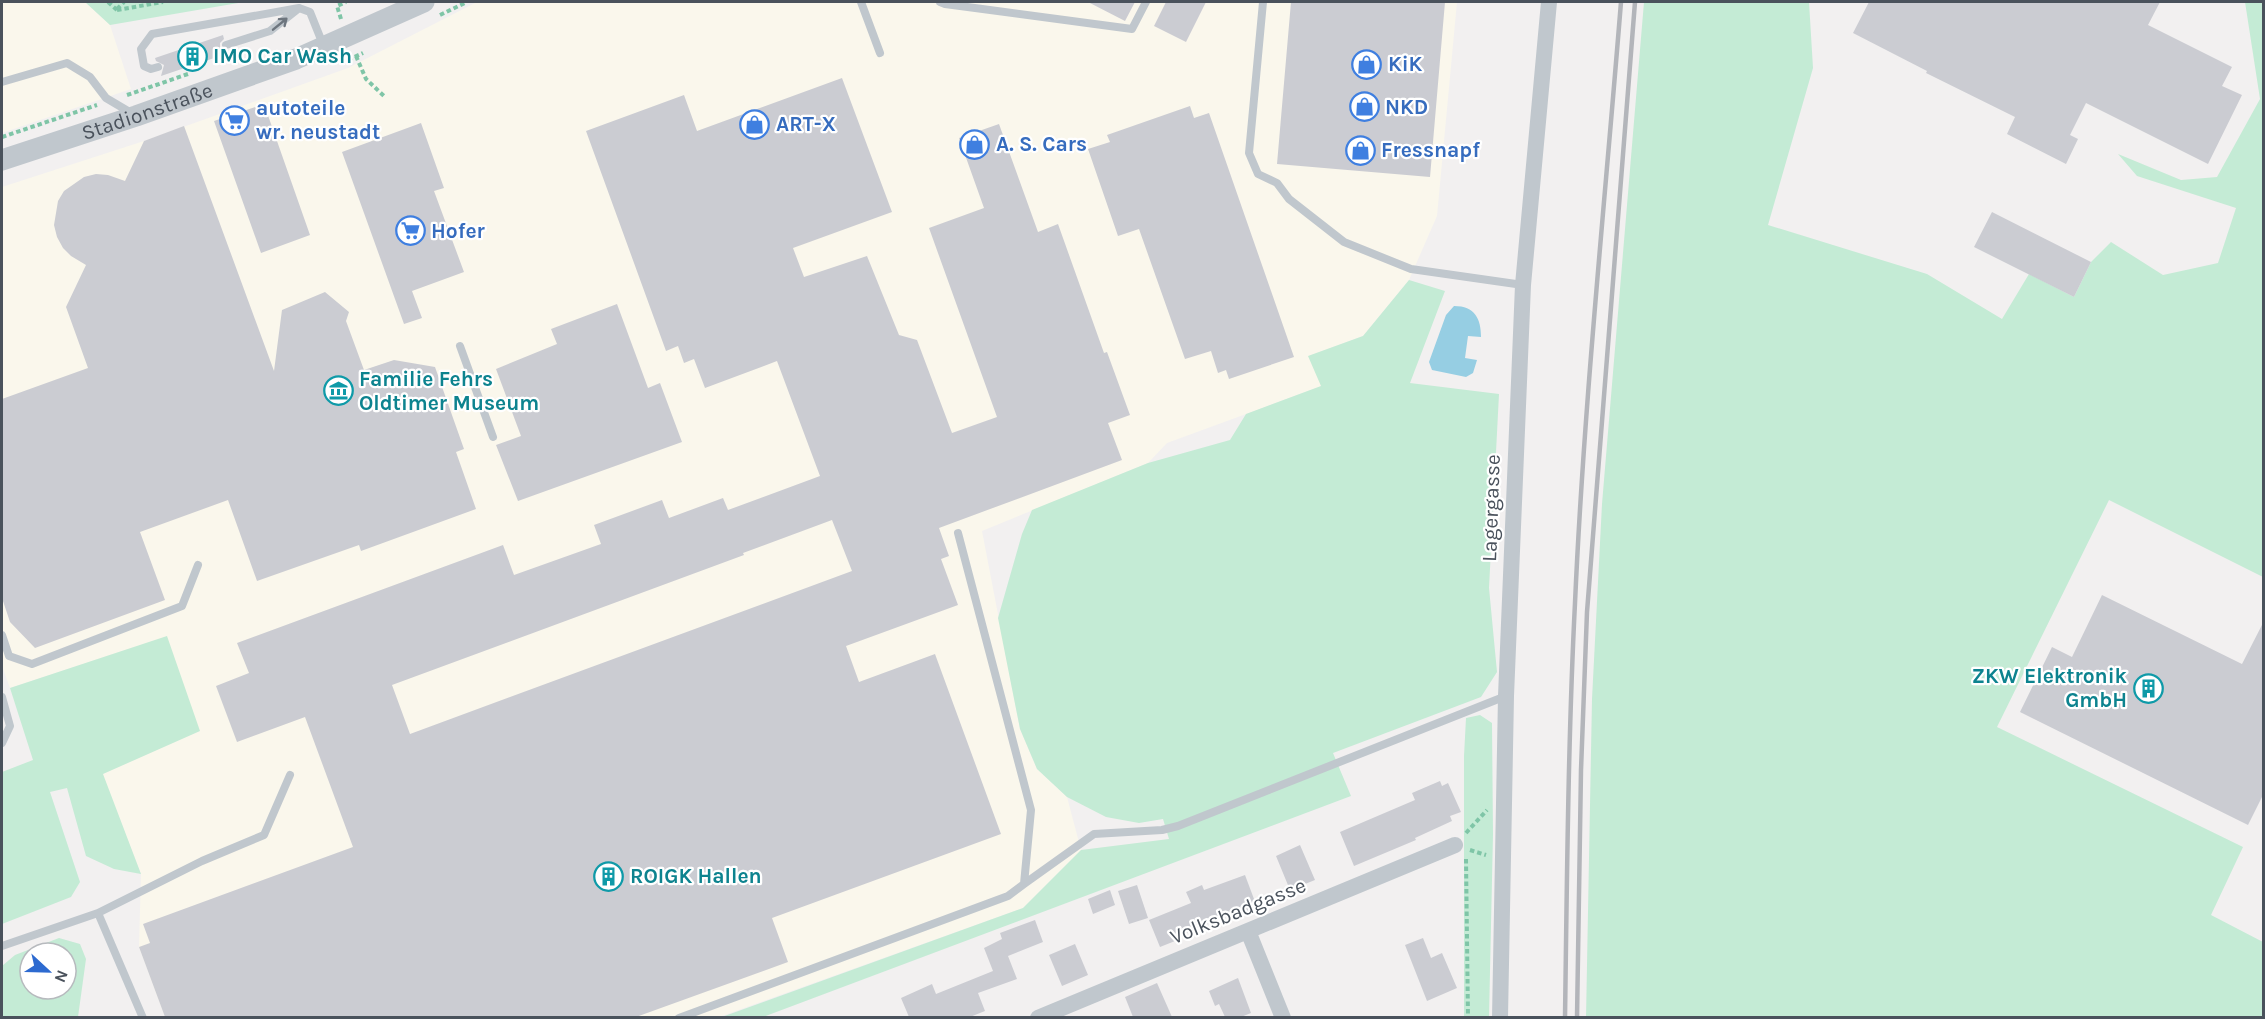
<svg xmlns="http://www.w3.org/2000/svg" width="2265" height="1019" viewBox="0 0 2265 1019" font-family="Karla,sans-serif">
	<style>
		.commercial { fill: #faf7ec }
		.green { fill: #c4ebd5; fill-rule: evenodd }
		.water { fill: #96cee3 }
		.building { fill: #cbccd2; fill-rule: evenodd }
		.lines { fill: none; stroke-linecap: round; stroke-linejoin: round }
		.path { stroke: #7fc5a7; stroke-width: 4; stroke-dasharray: 4.5 3; stroke-linecap: butt }
		.service { stroke: #c0c7cd; stroke-width: 8 }
		.minor { stroke: #c0c7cd; stroke-width: 16 }
		.tertiary { stroke: #c0c7cd; stroke-width: 21 }
		.rail { stroke: #b3b5ba; stroke-width: 4.5 }
		.oneway { stroke: #6d757e }
		.labels { text-anchor: middle; dominant-baseline: central; stroke-width: 4.5; stroke-linejoin: round; paint-order: stroke }
		.culture-label { font-size: 21px; font-weight: bold; fill: #0d838f; stroke: #fff; text-anchor: start }
		.shop-label { font-size: 21px; font-weight: bold; fill: #366cbe; stroke: #fff; text-anchor: start }
		.street-label { font-size: 21px; fill: #4a525c; stroke: #fff }
	</style>
	<rect width="100%" height="100%" fill="#f2f0f0"/>
	<path class="commercial" d="M2,2h83l25,23 21,64 -129,44z
		M477,2h980l-20,214 -28,64 -46,56 -54,20 13,30 -155,57 -19,20 -166,68 38,198 17,40 30,28 14,53 -58,58 -304,109h-554l-26,-70 2,-73 -39,-100 97,-43 -33,-94 -156,51 -8,-22v-479l142,-46 204,-73z"/>
	<path class="green" d="M85,2h159l-134,23z
		M1644,2h165l4,66 -45,157 159,49 75,45 27,-45 45,23 17,-35 20,-20 52,33 55,-12 18,-55 -99,-32 -19,-22 63,26 36,-3 43,-78 -15,-97h18v575l-154,-77 -112,227 246,120 -32,68 52,27v75l-677,1 6,-319 10,-195z
		M1409,280l36,11 -35,92 89,11 -10,194 8,84 -16,25 -148,56 18,43 -588,221 -44,1 304,-110 58,-58 88,-11 -6,-20 -24,4 -33,-6 -39,-20 -30,-28 -17,-40 -22,-111 24,-84 10,-24 116,-47 82,-23 16,-26 75,-28 -13,-30 55,-20z
		M167,636l33,95 -97,43 38,100 -27,-5 -28,-13 -19,-68 -17,4 30,90 -9,15 -69,27v-152l31,-12 -23,-72z
		M1480,715l12,8 1,111 -4,183h-25v-261l2,-38z
		M59,938l21,6 6,15 -8,58h-76v-51l13,-11zM30,953h36v36h-36z"/>
	<path class="water" d="M1454,306c21,0 27,13 27,31l-13,-1 -3,22 12,2 -4,13 -7,4 -34,-7 -3,-8 17,-47z"/>
	<path class="building" d="M1088,2h47l-10,19z
		M1166,2h40l-20,40 -32,-16z
		M1291,2h154l-15,175 -153,-13z
		M1869,2h291l-12,23 84,42 -10,19 20,9 -34,69 -122,-61 -16,32 8,4 -12,25 -59,-30 8,-17 -89,-44 1,-2 -74,-38z
		M223,35l1,4 -4,4v4l9,6 -68,23 3,-11 -8,-4 -1,-3z
		M842,78l50,134 -99,36 11,29 63,-21 32,79 18,5 35,93 45,-16 -68,-189 55,-20 -25,-70 40,-14 39,108 20,-8 46,129 3,-1 23,63 -22,8 14,37 -183,68 10,28 -8,3 17,46 -112,41 13,36 76,-28 66,180 -229,84 16,44 -152,55h-471l-26,-70 11,-4 -7,-19 210,-77 -48,-130 -68,25 -21,-56 33,-13 -12,-30 266,-98 11,30 87,-31 -7,-19 68,-25 7,18 54,-20 5,12 92,-34 -43,-115 -72,27 -11,-29 -10,4 -6,-17 -12,5 -80,-220 98,-36 13,36zM832,520l20,51 -442,163 -18,-49 352,-130 -1,-2z
		M264,104l46,131 -49,18 -47,-132z
		M1190,106l4,12 15,-5 85,244 -65,22 -3,-9 -8,3 -7,-22 -26,8 -46,-130 -21,7 -30,-87 22,-7 -3,-7z
		M421,123l23,65 -10,3 30,81 -52,19 10,27 -18,6 -62,-172z
		M184,126l90,245 8,-61 43,-18 24,20 -3,9 18,49 30,-10 41,7 29,82 -8,3 20,57 -115,42 -2,-6 -102,36 -29,-81 -88,32 25,68 -130,48 -25,-26 -8,-24v-199l86,-31 -22,-61 20,-42 -15,-9 -8,-8 -6,-11 -3,-12 4,-24 6,-10 20,-14 12,-3 12,1 17,6 19,-40z
		M1992,212l99,50 -17,35 -100,-50z
		M617,304l31,84 12,-5 22,59 -164,59 -22,-56 25,-9 -25,-67 61,-25 -6,-15z
		M2102,595l140,69 22,-43v172l-16,32 -228,-113 32,-65 20,10z
		M1440,781l2,5 6,-3 13,29 -11,4 2,5 -37,17 1,2 -62,26 -14,-34 75,-32 -3,-7z
		M1300,845l15,35 -25,10 -14,-34z
		M1245,875l12,32 -26,10 -1,-3 -46,20 1,3 -25,10 -11,-27 42,-17 -5,-11 16,-7 2,5z
		M1137,885l11,33 -19,6 -11,-33z
		M1110,890l5,15 -22,9 -5,-15z
		M1035,920l8,22 -35,14 9,23 -39,14 7,18 -15,6h-61l-8,-19 31,-14 4,10 57,-23 -9,-23 18,-9 -2,-6z
		M1423,938l8,20 11,-5 15,35 -30,13 -22,-56z
		M1075,944l13,31 -26,11 -13,-31z
		M1238,978l13,35 -10,4h-16l-6,-13 -4,2 -6,-15z
		M1157,983l15,34h-39l-8,-20z"/>
	<g class="lines">
		<path class="path" d="M108,2l9,8
			M117,9l7,-7
			M117,10l46,-8
			M440,15l27,-13
			M341,19l-4,-13 9,-4
			M356,56l10,23 19,18
			M348,60l15,-7
			M127,95l61,-21
			M2,137l95,-32
			M1466,833l21,-23
			M1470,850l16,5
			M1466,859l2,159"/>
		<path class="service" d="M861,2l19,51
			M940,2l5,2 187,25 14,-27
			M1263,2l-14,151 9,21 19,9 12,16 55,43 67,27 112,16
			M299,8l11,4 14,35
			M158,67l-7,2 -7,-3 -3,-17 11,-15 147,-26 -29,23 -44,14
			M2,82l65,-19 23,14 16,21 27,16
			M460,346l33,91
			M2,635l7,21 23,8 150,-58 16,-41
			M2,697l8,29 -8,17
			M1024,884l70,-50 68,-4 16,-4 328,-130
			M98,913l104,-52 62,-26 26,-60
			M2,946l96,-33 45,105
			M679,1018l329,-122 16,-12 7,-74 -73,-277"/>
		<path class="minor" d="M1248,931l35,87
			M1038,1018l417,-173
			M1500,1018l6,-322 17,-411 26,-283"/>
		<path class="tertiary" id="s1" d="M2,160l134,-44 160,-57 128,-57"/>
		<path class="rail" d="M1565,1018c2,-139 3,-277 10,-415 9,-201 30,-401 46,-601
			M1577,1018l4,-248 6,-158 48,-610"/>
	</g>
	<defs><path id="oneway-shaft" d="M-6 0H5M1.5-3L5.5 0L1.5 3" fill="none" stroke-width="1.6" stroke-linecap="round" stroke-linejoin="round" transform="scale(1.5)"/></defs>
	<use class="oneway" href="#oneway-shaft" transform="translate(280 24) rotate(-39)"/>
	<defs>
		<symbol id="building-ring" viewBox="-11 -11 22 22"><circle r="9.5" fill="#fff" stroke="#0f9aa8" stroke-width="1.5"/><path d="M-4-6H4V6H1V3H-1V6H-4ZM-2.5-4.3h1.7v1.8h-1.7ZM.8-4.3h1.7v1.8H.8ZM-2.5-1h1.7V.8h-1.7ZM.8-1h1.7V.8H.8Z" fill="#0f9aa8"/></symbol>
		<symbol id="shop-ring" viewBox="-11 -11 22 22"><circle r="9.5" fill="#fff" stroke="#3f7fe0" stroke-width="1.5"/><path d="M-5-2.5h2.3a2.7 3.5 0 0 1 5.4 0H5L5.5 6h-11ZM-1.5-2.5h3a1.5 2.3 0 0 0-3 0Z" fill="#3f7fe0"/></symbol>
		<symbol id="supermarket-ring" viewBox="-11 -11 22 22"><circle r="9.5" fill="#fff" stroke="#3f7fe0" stroke-width="1.5"/><path d="M-6-5.5h2.5l.6 2H6L4.5 2H-2.5L-4.4-4H-6ZM-1.5 3.2a1.3 1.3 0 1 0 .1 0ZM3 3.2a1.3 1.3 0 1 0 .1 0Z" fill="#3f7fe0"/></symbol>
		<symbol id="museum-ring" viewBox="-11 -11 22 22"><circle r="9.5" fill="#fff" stroke="#0f9aa8" stroke-width="1.5"/><path d="M0-6L6-3V-2H-6V-3ZM-5-1h2V3h-2ZM-1-1h2V3h-2ZM3-1h2V3H3ZM-6 4H6V6H-6Z" fill="#0f9aa8"/></symbol>
	</defs>
	<g fill-rule="evenodd">
		<use href="#building-ring" x="176" y="40" width="33" height="33"/>
		<use href="#shop-ring" x="1350" y="48" width="33" height="33"/>
		<use href="#shop-ring" x="1348" y="90" width="33" height="33"/>
		<use href="#supermarket-ring" x="218" y="104" width="33" height="33"/>
		<use href="#shop-ring" x="738" y="108" width="33" height="33"/>
		<use href="#shop-ring" x="958" y="128" width="33" height="33"/>
		<use href="#shop-ring" x="1344" y="134" width="33" height="33"/>
		<use href="#supermarket-ring" x="394" y="214" width="33" height="33"/>
		<use href="#museum-ring" x="322" y="374" width="33" height="33"/>
		<use href="#building-ring" x="2132" y="672" width="33" height="33"/>
		<use href="#building-ring" x="592" y="860" width="33" height="33"/>
	</g>
	<g class="labels">
		<g class="culture-label">
			<text x="213" y="56">IMO Car Wash</text>
			<text x="359" y="379">Familie Fehrs<tspan x="359" dy="24">Oldtimer Museum</tspan></text>
			<text x="2127" y="676" text-anchor="end">ZKW Elektronik<tspan x="2127" dy="24">GmbH</tspan></text>
			<text x="630" y="876">ROIGK Hallen</text>
		</g>
		<g class="shop-label">
			<text x="1388" y="64">KiK</text>
			<text x="1385" y="107">NKD</text>
			<text x="256" y="108">autoteile<tspan x="256" dy="24">wr. neustadt</tspan></text>
			<text x="776" y="124">ART-X</text>
			<text x="996" y="144">A. S. Cars</text>
			<text x="1381" y="150">Fressnapf</text>
			<text x="431" y="231">Hofer</text>
		</g>
		<g class="street-label">
			<text stroke="none"><textPath href="#s1" startOffset="153">Stadionstraße</textPath></text>
			<text transform="translate(1491 508) rotate(-88)">Lagergasse</text>
			<text transform="translate(1238 911) rotate(-22)">Volksbadgasse</text>
		</g>
	</g>
	<rect width="2265" height="1019" fill="none" stroke="#4a525c" stroke-width="6"/>
	<g transform="translate(48 971) rotate(112)"><circle r="28" fill="#ffffff" stroke="#b7babe" stroke-width="1.5"/>
	<path d="M0-4.5L10 22L0 15L-10 22Z" fill="#2d6ad0"/>
	<text y="-9" font-size="16" font-weight="bold" text-anchor="middle" fill="#4a525c">N</text>
	</g>
</svg>
